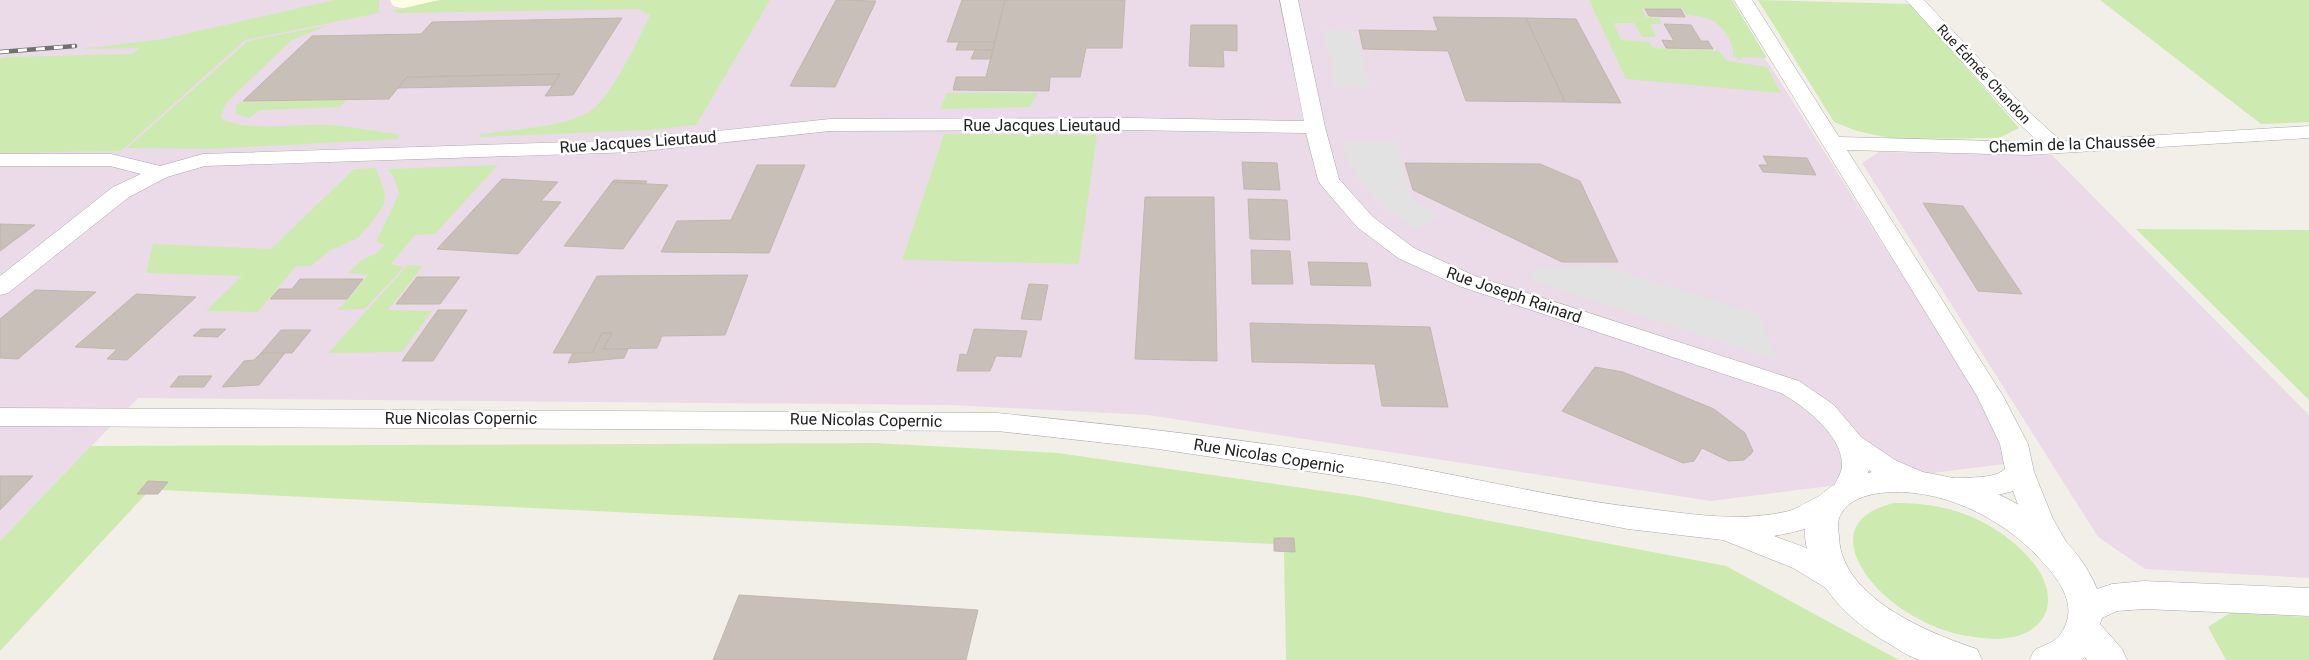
<svg xmlns="http://www.w3.org/2000/svg" width="2309" height="660" viewBox="0 0 2309 660" font-family="Roboto,sans-serif">
	<style>
		.industrial { fill: #ebdbe8 }
		.education { fill: #ffffe5 }
		.grass { fill: #cdebb0 }
		.parking { fill: #e2e2e2 }
		.building { fill: #c7bfb8; stroke: #c4b6ab }
		.lines { fill: none; stroke-linecap: round; stroke-linejoin: round }
		.minor-casing { stroke: #a9a9a9; stroke-width: 1 }
		.tertiary-casing { stroke: #a9a9a9; stroke-width: 1 }
		.minor { fill: #fff; fill-rule: evenodd }
		.tertiary { fill: #fff; fill-rule: evenodd }
		.rail-casing { stroke: #707070; stroke-width: 4.5 }
		.rail { stroke: #fff; stroke-width: 3; stroke-dasharray: 9; stroke-linecap: butt }
		.labels { text-anchor: middle; dominant-baseline: central; stroke-width: 5; stroke-linejoin: round; paint-order: stroke }
		.far-street-label { font-size: 14px; fill: #222; stroke: #fff }
		.street-label { font-size: 16px; fill: #222; stroke: #fff }
	</style>
	<rect width="100%" height="100%" fill="#f2efe9"/>
	<path class="industrial" d="M0,0h1722l49,67 249,395 -309,39 -563,-86 -197,-10 -813,-7 -138,143z
		M1879,152l173,3 257,260v163l-164,-9 -47,-32 -236,-374z"/>
	<path class="education" d="M390,0h62l-46,9 -13,-3z"/>
	<path class="grass" d="M334,0h45v13l-134,27 -124,111 -121,2v-94l4,-2 128,-3 8,-6 -60,1 83,-10z
		M439,0h331l-74,125 -46,5 -172,7 2,-3c33,-5 81,-6 109,-22 20,-11 51,-75 61,-97l-12,-6 -239,4 -8,-2z
		M1589,0h143l35,58 -24,-1 -3,3 -7,-4c3,-11 -11,-31 -22,-36 -6,-4 -17,-4 -24,-5l-5,-7 -41,1 5,8 14,1 1,6h-11l6,13h-14l-8,-14h-20l7,17 29,2 3,6 66,3 8,10 40,6 14,26 -155,-14z
		M1758,0l153,4 108,124 -20,10 -105,1 -37,-8 -23,-9z
		M2100,0h209v122l-48,2z
		M329,25l-37,15 -66,63 -6,15c29,15 75,5 107,7 24,1 49,7 73,9l-2,5 -188,10 -83,-1 121,-107z
		M947,93h91l-8,14 -90,2z
		M347,99l-7,8 -80,3 -11,8 -13,-4v-8l4,-4z
		M944,134l153,1 -18,129 -177,-4z
		M498,165l-63,69 -20,1 -24,29 13,3 -39,42 -27,1 30,-35 -20,-2 14,-13 15,-7 8,-8 -9,-3 23,-48 -4,-14 -7,-11z
		M376,168l9,25 -1,12 -12,17 -14,16 -29,13 -18,15h-15l-38,46 -52,-1 36,-35 -96,-3 7,-29 118,5 83,-80z
		M2136,229l173,1v170z
		M408,265l15,1 -35,44 44,1 -30,41 -74,1z
		M875,443l183,10 301,43 367,70 173,94h-613l-2,-108h11l-1,-14h-20v6l-1113,-54 7,-8 -20,-1 -11,13h9l-146,157v-110l91,-95z
		M1894,503c28,0 52,3 78,14 25,11 52,30 67,54 18,29 9,58 -26,66 -13,3 -25,2 -38,0 -24,-2 -50,-13 -70,-26 -43,-27 -86,-90 -11,-108z
		M2230,613l79,4v43h-83l-18,-33z"/>
	<path class="parking" d="M1324,30l31,1 15,56h-35z
		M1343,142h55l11,50 3,6 27,19 -24,12 -19,-14 -23,-19 -17,-21 -10,-17z
		M1600,265l158,49 20,46 -248,-80 6,-11z"/>
	<path class="building" d="M836,0l40,1 -41,86 -45,-1z
		M962,0h43l-10,42h-48z
		M1005,0h120l-3,48h-36l-6,29h-30l-1,14 -96,-1 3,-13h30z
		M1645,9h36l4,8 -36,-1z
		M1433,17l93,1 39,84 -99,-1 -18,-50 -85,-2 -4,-19 79,1z
		M622,18l-49,77 -28,1 15,-22 -153,3 -18,22 -146,2 69,-65 109,-2 11,-12z
		M1526,18l50,1 45,84 -56,-1z
		M1664,24l27,1 10,16h7l5,8 -47,-1 -4,-8 12,1z
		M1191,25h46v26l-14,-1 1,17 -35,-1z
		M959,42h36l-2,8h-37z
		M975,50h18l-2,9h-20z
		M560,74l-7,11 -155,3 9,-11z
		M1763,156l44,2 9,17 -53,-3 -4,-7h9z
		M1242,162l35,1 3,27 -36,-1z
		M1405,163l135,1 40,17 38,81h-56l-149,-72z
		M757,165h48l-36,88 -108,-1 16,-31 54,-1z
		M502,179l56,3 -17,19 20,1 -43,52 -81,-5z
		M614,180l33,1 -2,3 -33,-2z
		M612,182l56,3 -45,64 -59,-3z
		M1145,197h69l3,164 -82,-2z
		M1248,199l39,1 3,40 -40,-1z
		M1923,203l40,3 59,88 -44,-3z
		M0,224l35,1 -35,26z
		M1251,250l39,1 3,33h-41z
		M1308,262l59,1 4,23 -60,-1z
		M748,275l-23,60 -63,1 -5,12 -54,1 9,-16h-10l-10,20h-39l44,-77z
		M417,277h43l-20,27h-44z
		M300,279h63l-16,20h-77l9,-10h13z
		M1029,284l19,1 -7,35 -20,-1z
		M35,290l61,2 -78,67 -18,-1v-39z
		M136,294l60,3 -69,63 -20,-1 10,-10 -42,-2z
		M438,310h29l-34,51h-31z
		M1250,323l180,4 18,80 -66,-1 -7,-42 -123,-2z
		M201,329h25l-8,8 -25,-1z
		M974,329l53,2 -6,26 -25,-1 -6,15h-33l3,-17 7,1z
		M281,330h30l-19,23h-31z
		M602,333h10l-9,16h25l-4,9 -56,5 5,-10h19z
		M261,353h24l-26,32 -37,2 22,-26 10,-1z
		M1595,367l28,5 91,37 31,24 8,18 -2,3 -7,6 -15,1 -27,-13 -8,13 -11,2 -121,-52z
		M179,376h33l-8,11h-34z
		M0,476h33l-33,34z
		M148,481l20,1 -10,12h-21z
		M1274,538h20l1,14 -21,-1z
		M739,595l239,15 -12,50h-253z"/>
	<g class="lines">
		<defs>
			<path id="minor" d="M1280,0h18l27,127 14,52 34,38 41,31 61,28 324,105 35,24 27,32 34,23 37,16 3,4c19,-5 56,2 70,-11l-5,-25 -23,-48 -243,-396h18l87,137 200,5 -25,-23 -108,-119h18l104,111 33,30 248,-15v12l-282,17 -180,-5 156,246 25,48 6,28 19,47 16,28 -4,8 -11,4 -11,-4 -19,-34 -11,-30c-23,7 -56,11 -79,4l-3,-4c-18,5 -47,-10 -62,-21l-14,29 -13,3 2,3c-11,20 -49,27 -70,31 22,9 67,21 79,43l-5,9 -11,3 -11,-3 -33,-20 -70,-28 -95,-11 -240,-46 -237,-35 -154,-17 -997,-5v-18l997,5c131,13 263,28 393,50 86,15 172,37 260,46 47,6 92,13 139,2 14,-4 29,-19 43,-16l-1,-3c3,-7 10,-18 11,-25 2,-31 -38,-61 -61,-74l-322,-107 -61,-28 -41,-31 -36,-42 -3,-5 -12,-47 -176,-3 -300,1 -195,21 -430,14 -38,11 -38,20 -121,96 -8,2v-19l113,-89 28,-13 -31,-8h-110v-12h111l49,12 43,-12 432,-14 195,-21 300,-1 174,3z"/>
			<path id="tertiary" d="M1885,470c80,-2 180,41 212,119l15,-5 32,-3 165,7v28l-165,-7 -27,2 -15,7 -2,6 22,25 5,11h-40l-2,-3 -3,3h-52c1,-3 3,-8 5,-10 2,-2 7,-3 10,-5 12,-4 18,-12 22,-24 7,-24 -13,-47 -28,-63 -39,-42 -102,-72 -159,-65 -14,2 -32,7 -39,21 -4,6 -3,15 -2,22 1,61 89,97 138,113l5,11c-18,0 -43,0 -61,0 -11,-2 -23,-11 -33,-17 -82,-45 -135,-157 -3,-173z"/>
		</defs>
		<use href="#minor" class="minor-casing"/>
		<use href="#tertiary" class="tertiary-casing"/>
		<use href="#minor" class="minor"/>
		<use href="#tertiary" class="tertiary"/>
		<defs>
			<path id="rail" d="M0,52l75,-6"/>
		</defs>
		<use href="#rail" class="rail-casing"/>
		<use href="#rail" class="rail"/>
	</g>
	<g class="labels">
		<g class="far-street-label">
			<text transform="translate(1984 74) rotate(47)">Rue Édmée Chandon</text>
		</g>
		<g class="street-label">
			<text x="1042" y="125">Rue Jacques Lieutaud</text>
			<text transform="translate(638 142) rotate(-4)">Rue Jacques Lieutaud</text>
			<text transform="translate(2072 144) rotate(-2)">Chemin de la Chaussée</text>
			<text transform="translate(1514 295) rotate(19)">Rue Joseph Rainard</text>
			<text x="461" y="418">Rue Nicolas Copernic</text>
			<text transform="translate(866 420) rotate(1)">Rue Nicolas Copernic</text>
			<text transform="translate(1269 456) rotate(9)">Rue Nicolas Copernic</text>
		</g>
	</g>
</svg>
